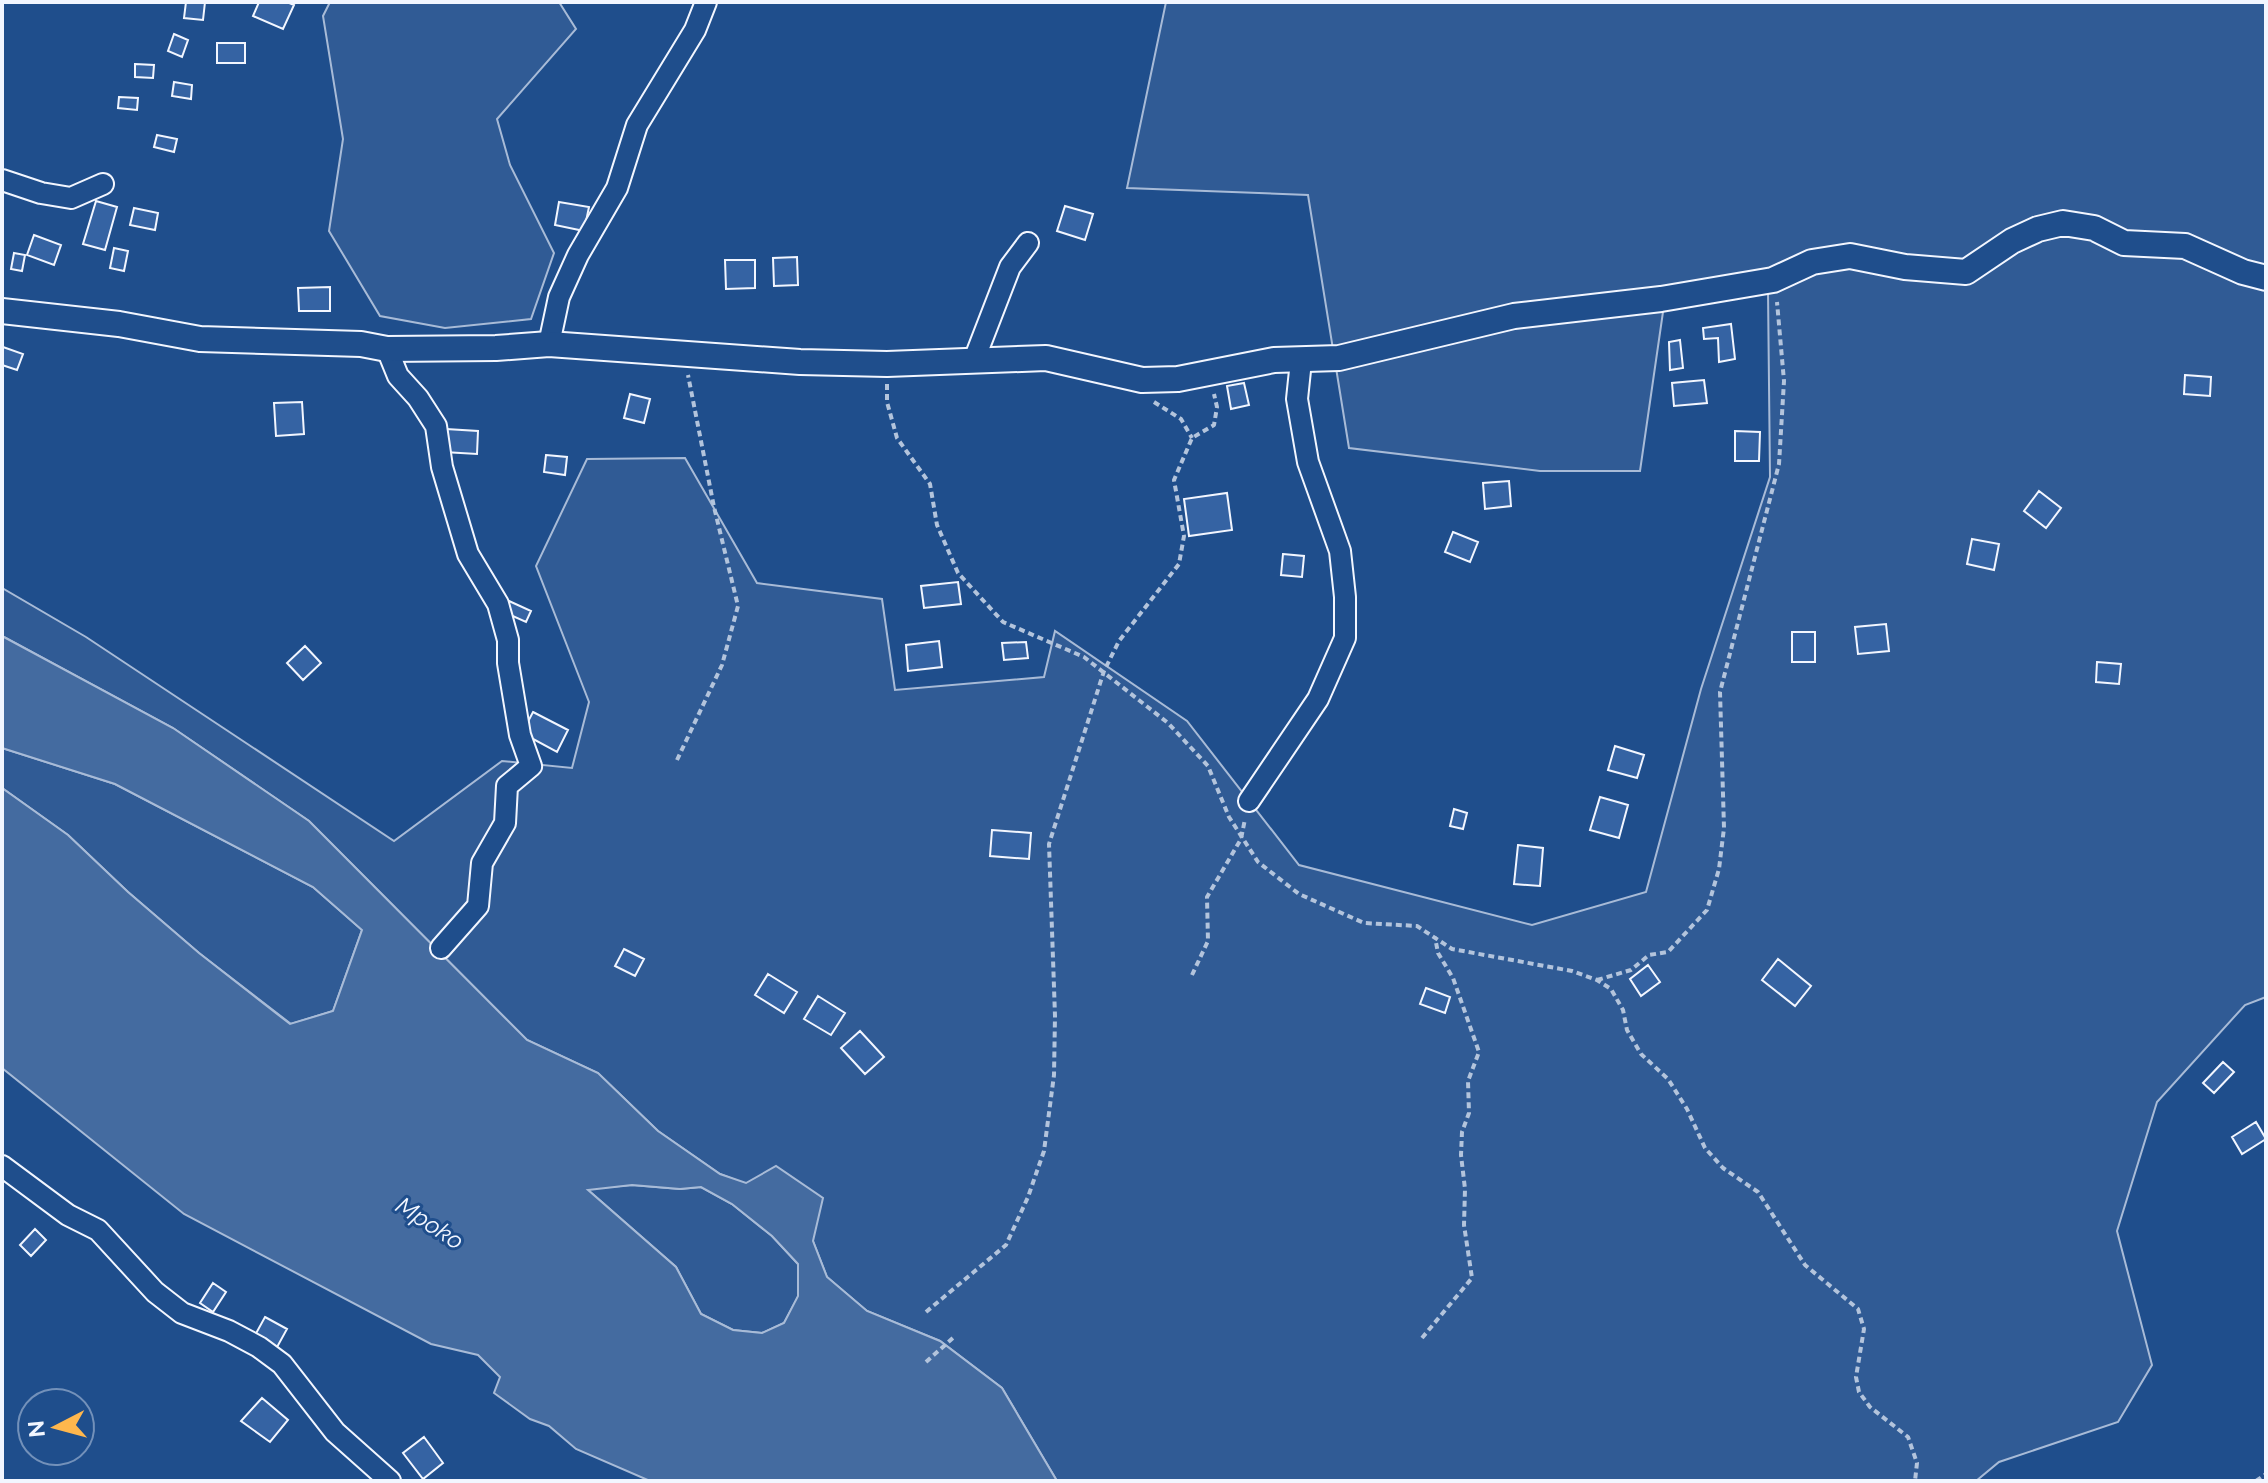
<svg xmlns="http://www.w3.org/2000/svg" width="2268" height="1483" viewBox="0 0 2268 1483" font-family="Raleway,sans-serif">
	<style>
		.built { fill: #305b95; stroke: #a8bbd7; stroke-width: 2 }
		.water { fill: #446ba0; stroke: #a8bbd7; stroke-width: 2; fill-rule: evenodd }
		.building { fill: #3563a3; stroke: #f2f6ff; stroke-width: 2 }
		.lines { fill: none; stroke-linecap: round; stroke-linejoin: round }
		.minor-casing { stroke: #f2f6ff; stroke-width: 24 }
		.tertiary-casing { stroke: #f2f6ff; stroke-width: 28 }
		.path { stroke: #b3c4dc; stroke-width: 4; stroke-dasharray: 6 4; stroke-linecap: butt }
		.minor { stroke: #1f4e8c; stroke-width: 20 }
		.tertiary { stroke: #1f4e8c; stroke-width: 24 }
		.labels { text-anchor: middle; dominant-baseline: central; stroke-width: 6; stroke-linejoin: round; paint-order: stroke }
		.water-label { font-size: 24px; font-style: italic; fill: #f2f6ff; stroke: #1f4e8c }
	</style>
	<rect width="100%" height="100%" fill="#1f4e8c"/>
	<path class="built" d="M330,2h229l17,27 -79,90 13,46 44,88 -23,66 -86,9 -65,-12 -51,-85 14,-92 -20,-123z
		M1166,2h1100v995l-21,8 -88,97 -40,129 35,134 -34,57 -119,40 -23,19h-919l-55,-93 -62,-47 -73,-30 -40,-34 -14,-36 -67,-57 -26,-10 -62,-43 -60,-58 -71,-33 -218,-219 -136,-93 -171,-92v-48l84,49 308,204 108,-80 70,7 17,-66 -53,-136 51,-107 98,-1 72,125 125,16 13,91 149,-13 11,-46 132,90 112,144 233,60 114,-33 55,-203 69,-212 -2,-185 -104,13 -24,166h-100l-191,-23 -41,-253 -181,-7z
		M2,748l113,36 198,103 49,43 -29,81 -42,13 -92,-71 -71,-61 -60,-57 -66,-47z
		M632,1185l48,4 21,-2 31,17 40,32 26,28v33l-14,26 -22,10 -29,-3 -32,-16 -25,-47 -89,-78z"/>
	<path class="water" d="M2,636l171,92 136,93 218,219 71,33 60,58 62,43 26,9 30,-17 47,32 -10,43 14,36 40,34 73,30 62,47 55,93h-407l-74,-32 -27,-23 -19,-7 -36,-26 6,-16 -22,-22 -47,-11 -247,-130 -182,-146v-280l66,47 60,57 71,61 91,71 43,-13 29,-81 -49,-43 -198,-103 -113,-36zM632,1185l48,4 21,-2 31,17 40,32 26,28v32l-14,27 -22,10 -29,-3 -32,-16 -25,-47 -88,-77z"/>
	<path class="building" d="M186,2h19l-2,18 -19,-2z
		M259,2h28l7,3 -11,24 -30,-13z
		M174,34l14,6 -6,17 -14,-6z
		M217,43h28v20h-28z
		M135,64l19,1 -1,13 -18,-1z
		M174,82l18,3 -1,14 -19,-3z
		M119,97l19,1 -1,12 -19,-2z
		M157,135l20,4 -3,13 -20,-5z
		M96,201l21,6 -12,43 -22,-6z
		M559,202l30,5 -5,24 -29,-6z
		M1065,206l28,8 -8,26 -28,-9z
		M134,208l24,5 -3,17 -25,-5z
		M34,235l27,10 -7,20 -27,-10z
		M114,248l14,3 -4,20 -14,-3z
		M14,253l11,2 -3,16 -11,-2z
		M797,257l1,28 -24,1 -1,-28z
		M725,260h30v28l-29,1z
		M330,287v24h-31l-1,-23z
		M1731,324l4,35 -16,3 -1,-24 -14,1 -1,-11z
		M1680,340l3,28 -13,2 -1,-28z
		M3,347l20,7 -6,16 -15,-5z
		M2185,375l26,2 -1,19 -26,-2z
		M1704,380l3,23 -33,3 -2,-23z
		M1244,383l5,22 -18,4 -4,-23z
		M630,394l20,5 -6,24 -20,-5z
		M302,402l2,32 -28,2 -2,-33z
		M446,429l32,2 -1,23 -33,-2z
		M1735,431l25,1 -1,29h-24z
		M546,455l21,2 -2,18 -21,-3z
		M1509,481l2,25 -26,3 -2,-26z
		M2039,491l22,17 -15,20 -22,-17z
		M1227,493l5,37 -43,6 -5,-37z
		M1453,532l25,10 -8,20 -25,-10z
		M1972,539l27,5 -5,26 -27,-6z
		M1283,554l21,2 -2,21 -21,-2z
		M958,582l3,22 -37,4 -3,-22z
		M509,601l22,10 -5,11 -22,-10z
		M1886,624l3,27 -31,3 -3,-27z
		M1792,632h23v30h-23z
		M939,641l3,26 -34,4 -2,-26z
		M1026,642l2,16 -24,2 -2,-17z
		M305,646l16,17 -18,17 -16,-17z
		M2097,662l24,2 -2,20 -23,-2z
		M533,712l35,18 -11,22 -35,-19z
		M1615,746l29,9 -7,23 -29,-8z
		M1600,797l28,8 -9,33 -29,-8z
		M1454,809l13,4 -4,16 -13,-3z
		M992,830l39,3 -2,26 -39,-3z
		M1518,845l25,3 -3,38 -26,-2z
		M624,949l20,10 -9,17 -20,-10z
		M1778,959l33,27 -16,20 -33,-26z
		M1648,965l12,17 -19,14 -11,-17z
		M768,974l29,18 -13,21 -29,-18z
		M1426,988l24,9 -5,16 -25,-9z
		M818,996l27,17 -14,22 -27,-16z
		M860,1031l24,26 -19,17 -24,-26z
		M2223,1062l11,10 -20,21 -11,-10z
		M2256,1122l10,17 -24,15 -10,-17z
		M35,1229l11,11 -15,16 -11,-11z
		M213,1283l13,9 -13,20 -13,-9z
		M265,1317l22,12 -11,20 -22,-12z
		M262,1398l26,22 -18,22 -29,-21z
		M424,1437l19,26 -20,16 -20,-26z"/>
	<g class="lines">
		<defs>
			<path id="minor" d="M2,180l39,13 30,5 32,-14
				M549,344l10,-47 19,-42 39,-67 20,-63 58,-95 11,-28
				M387,349l11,27 20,22 18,28 6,41 26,87 30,50 10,36v23l12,72 11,31 -24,20 -2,37 -23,40 -4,43 -37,42
				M974,360l36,-93 18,-24
				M1249,801l69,-102 27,-61v-41l-5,-46 -32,-89 -11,-63 4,-38
				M2,1166l66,49 30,15 57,62 27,21 47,18 30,16 23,17 53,68 55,49"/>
			<path id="tertiary" d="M2,311l117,13 81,15 161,5 26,5 109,-1 53,-4 251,18 87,2 159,-6 96,22 36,-1 96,-19 65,-2 175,-42 147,-17 112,-19 39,-18 38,-6 55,11 61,5 46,-31 26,-12 25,-6 31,5 30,15 61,3 58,26 23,6"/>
		</defs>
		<use href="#minor" class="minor-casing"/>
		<use href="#tertiary" class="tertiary-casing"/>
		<path class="path" d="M887,384v18l10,36 33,46 7,41 21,48 45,49 81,35 84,66 40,43 21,51 29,45 41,32 65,29 53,3 35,23 120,22 25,9 14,9 12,21 4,20 14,24 27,25 19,30 18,39 18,20 35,24 47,73 53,44 6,20 -8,48 3,15 11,15 38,30 9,26 -2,18
			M1154,402l27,17 11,19
			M677,760l45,-95 16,-59 -24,-99 -26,-132
			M1192,975l16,-34 -1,-44 34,-58 4,-20
			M1597,980l34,-10 18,-15 19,-3 39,-42 12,-41 5,-41 -4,-136 59,-228 5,-83 -7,-79
			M926,1312l80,-67 22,-48 16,-46 10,-76 1,-59 -6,-172 55,-173 15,-30 60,-77 5,-28 -10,-56 18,-42 22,-13 3,-18 -3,-13
			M1422,1338l50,-60 -8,-53 1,-36 -4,-34 1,-23 7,-19 -1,-32 11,-29 -26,-74 -15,-25 -3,-16
			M926,1362l28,-25
			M2256,1481l10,-7"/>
		<use href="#minor" class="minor"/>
		<use href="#tertiary" class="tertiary"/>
	</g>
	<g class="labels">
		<g class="water-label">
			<text transform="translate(430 1223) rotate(33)">Mpoko</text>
		</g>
	</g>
	<rect width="2268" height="1483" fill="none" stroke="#f2f6ff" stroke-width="8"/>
	<g transform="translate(56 1427) rotate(264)"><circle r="38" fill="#1f4e8c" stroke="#7391ba" stroke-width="2"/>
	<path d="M0-6L14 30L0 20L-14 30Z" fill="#ffb74d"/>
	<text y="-12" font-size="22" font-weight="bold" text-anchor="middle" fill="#f2f6ff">N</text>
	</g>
</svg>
